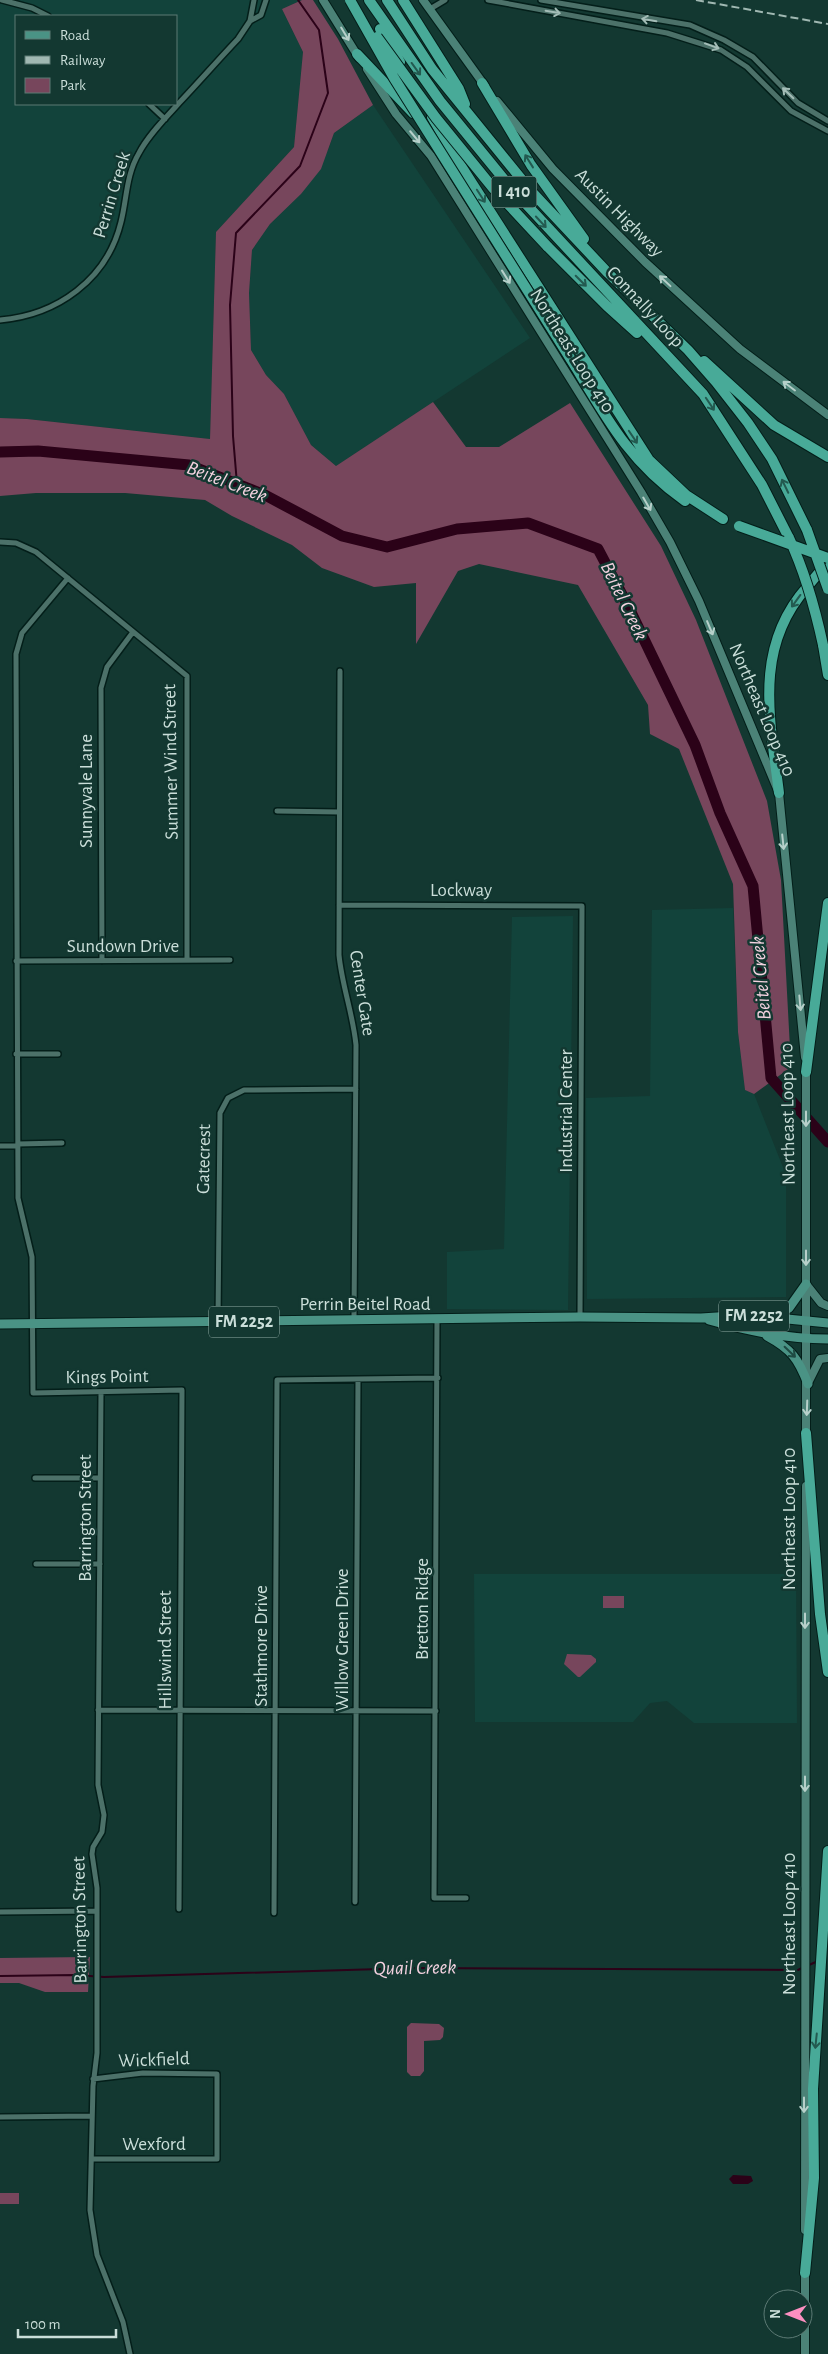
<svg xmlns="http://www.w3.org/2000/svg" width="828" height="2354" viewBox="0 0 828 2354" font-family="'Alegreya Sans',sans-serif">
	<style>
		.built { fill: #12433b; fill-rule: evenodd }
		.green { fill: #77465c }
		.water { fill: #2b0218 }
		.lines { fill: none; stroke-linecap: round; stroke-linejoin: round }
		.stream { stroke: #2b0218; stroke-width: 2 }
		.river { stroke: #2b0218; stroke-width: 11 }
		.street-casing { stroke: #031e19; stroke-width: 8 }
		.secondary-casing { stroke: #031e19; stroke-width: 10 }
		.primary-casing { stroke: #031e19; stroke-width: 11 }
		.highway-casing { stroke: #031e19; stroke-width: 12 }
		.street { stroke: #4c7169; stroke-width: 5 }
		.secondary { stroke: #4b8277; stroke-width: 8 }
		.primary { stroke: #4a9385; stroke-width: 9 }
		.highway { stroke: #48aa98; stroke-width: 10 }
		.rail { stroke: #a0b8b2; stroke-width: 2; stroke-dasharray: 8 4; stroke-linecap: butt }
		.highway-bridge-casing { stroke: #031e19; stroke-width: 12; stroke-linecap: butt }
		.highway-bridge { stroke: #48aa98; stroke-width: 10 }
		.oneway { stroke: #a4bdb7 }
		.oneway2 { stroke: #b7d0ca }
		.oneway3 { stroke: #235a50 }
		.oneway4 { stroke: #1e4a42 }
		.labels { text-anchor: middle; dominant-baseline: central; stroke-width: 5; stroke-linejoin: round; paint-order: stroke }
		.shield { fill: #133831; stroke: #93aca7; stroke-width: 1 }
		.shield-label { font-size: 18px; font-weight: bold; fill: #caded9 }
		.street-label { font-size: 19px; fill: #caded9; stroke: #133831 }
		.water-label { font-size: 20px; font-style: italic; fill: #f4d2e0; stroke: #133831 }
	</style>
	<rect width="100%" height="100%" fill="#133831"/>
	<path class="built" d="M0,0h302l-20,9 21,43 -9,95 -78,85 -6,207 -183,-20 -27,-1zM16,16h160v88h-160z
		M373,105l157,233 -194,128 -25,-21 -27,-51 -18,-19 -15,-25 -2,-57 3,-43 18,-26 31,-30 28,-46 5,-15z
		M733,908l5,124 7,58 9,4 32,81v122l-199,2 -1,-201 64,-2 2,-186z
		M573,916l-5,394 -121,-1v-57l57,-3 8,-332z
		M474,1574h322l1,149h-103l-27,-22 -17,2 -17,19h-158z"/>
	<path class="green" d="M302,0h11l25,39 35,66 -39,28 -13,36 -20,25 -31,30 -18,26 -3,43 2,57 15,25 18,19 27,51 25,21 97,-64 33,45h33l71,-44 91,143 35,74 71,181 14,79 10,187 -37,27 -9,-4 -7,-58 -5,-148 -54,-135 -29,-15 -2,-29 -70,-120 -99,-21 -21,7 -42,73v-61l-42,4 -52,-19 -30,-23 -60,-29 -27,-16 -80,-7h-89l-36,3v-78l27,1 183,20 6,-207 78,-85 9,-95 -21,-43z
		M603,1596h21v12h-21z
		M567,1654l24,1 5,4v3l-16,15h-2l-14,-13z
		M90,1957l-2,35h-43l-26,-9h-19v-25z
		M411,2023l28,1 5,4 -1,9 -3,3 -16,1v30l-4,5h-9l-4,-4v-45z
		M0,2193h19v11h-19z"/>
	<path class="water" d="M733,2175l18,1 2,5 -5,3h-15l-4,-5z"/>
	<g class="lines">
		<path class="stream" d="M237,484l-4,-48 -3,-131 6,-72 64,-67 28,-73 -9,-63 -21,-30
			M809,1965l9,-4
			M0,1976l75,-1 29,2 311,-9 383,2 4,-2"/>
		<path class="river" d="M0,452l38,-1 151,14 76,30 77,41 45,11 70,-18 71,-6 70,26 29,55 68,141 25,68 33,73 18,192 57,64"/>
		<defs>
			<path id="street" d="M2,0l30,8 16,8
				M488,0l179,33 54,17 26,17 44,44 37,20
				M541,0l149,25 34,15 29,17 45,46 30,18
				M430,9l15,-9
				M250,21l11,-6 5,-15
				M149,104l16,15
				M0,320c57,-5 107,-40 121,-98 6,-24 5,-47 18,-69 10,-19 26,-34 40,-50 20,-21 39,-43 59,-64l12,-18 4,-21
				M0,542l16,1 20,9 151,124v284
				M68,578l-46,55 -6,21 2,531v13l14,59 1,136 149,-3 -3,519
				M340,671l-1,284c3,31 14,59 17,90l-2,275
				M277,811l62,1
				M339,905l243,1 -2,411
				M16,961l214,-1
				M102,961l-1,-273 6,-21 26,-35
				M16,1054h42
				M18,1144l44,-1
				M0,1146h18
				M437,1320l-3,578h32
				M218,1322l2,-209 8,-15 16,-8 112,-1
				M101,1392l-3,393 6,30 -2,17 -9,15 -1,7 5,34v165l-4,33 -3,124 7,45 26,67 7,32
				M35,1478h65
				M36,1564h64
				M98,1710l338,1
				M355,1902l3,-523
				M0,1912l97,-1
				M274,1913l3,-533 161,-2
				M0,2117l92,-1
				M92,2159h125v-85l-74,-1 -50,6"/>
			<path id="secondary" d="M323,0l36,58
				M423,0l62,86
				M367,69l29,45 35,42 210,336 29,50 29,59 80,192 26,264
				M497,101l56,68 92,93 95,87 88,66
				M806,1069v368
				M806,1284l15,19 7,3
				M809,1381l11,-22 8,-1
				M805,2230l1,-744
				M805,2354v-85"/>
			<path id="primary" d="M770,1316l19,-8 17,-24
				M709,1320c39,11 78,19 119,19
				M0,1324l580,-7 121,1 47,-3 80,8
				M767,1336c24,13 31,22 41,48"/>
			<path id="highway" d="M369,0l71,101 71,87 192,206 59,91 27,53
				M387,0l45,69 99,122 77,82 80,77 28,32 32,41 24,36 35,71
				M403,0l56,89 6,15
				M380,29l20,33
				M357,54l56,59
				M482,83l49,82 53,74
				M432,117l22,38 195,305 37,35 37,24
				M547,246l60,60 30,27
				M704,361l70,64 54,32
				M575,366c33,55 56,97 110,135
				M823,645l5,30
				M779,793c-9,-74 -26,-145 28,-206 7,-8 13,-17 21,-23
				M806,1072l22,-169
				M806,1433l14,181 8,58
				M805,2273l9,-95 -1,-89 15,-238"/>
		</defs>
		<use href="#street" class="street-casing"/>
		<use href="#secondary" class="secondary-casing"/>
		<use href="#primary" class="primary-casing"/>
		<use href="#highway" class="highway-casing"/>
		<use href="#street" class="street"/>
		<use href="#secondary" class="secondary"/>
		<use href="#primary" class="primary"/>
		<use href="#highway" class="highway"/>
		<path class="rail" d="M696,0l132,24"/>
		<defs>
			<path id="highway-bridge" d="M350,0l44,78 181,288
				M377,37l59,81 57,70 54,58
				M739,526l89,32
				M807,530l21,59
				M789,538c16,34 26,70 34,107"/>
		</defs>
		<use href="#highway-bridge" class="highway-bridge-casing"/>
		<use href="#highway-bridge" class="highway-bridge"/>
	</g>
	<defs><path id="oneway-shaft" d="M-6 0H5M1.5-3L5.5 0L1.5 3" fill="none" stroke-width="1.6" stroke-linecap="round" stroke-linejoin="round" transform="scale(1.25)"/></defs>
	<g class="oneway">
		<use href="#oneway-shaft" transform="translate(553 12) rotate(10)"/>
		<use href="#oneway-shaft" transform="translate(649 20) rotate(-170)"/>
		<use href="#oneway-shaft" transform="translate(712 46) rotate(20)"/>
		<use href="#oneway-shaft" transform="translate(788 93) rotate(-136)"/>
	</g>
	<g class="oneway2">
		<use href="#oneway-shaft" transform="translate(345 34) rotate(59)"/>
		<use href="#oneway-shaft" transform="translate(415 137) rotate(50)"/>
		<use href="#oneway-shaft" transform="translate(506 277) rotate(58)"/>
		<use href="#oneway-shaft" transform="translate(665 281) rotate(-137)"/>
		<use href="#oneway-shaft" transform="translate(789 386) rotate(-143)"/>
		<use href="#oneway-shaft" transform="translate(647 504) rotate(60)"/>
		<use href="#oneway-shaft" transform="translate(710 628) rotate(67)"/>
		<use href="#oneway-shaft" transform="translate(783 842) rotate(84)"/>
		<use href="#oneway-shaft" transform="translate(800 1003) rotate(85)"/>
		<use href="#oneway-shaft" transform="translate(806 1119) rotate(90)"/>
		<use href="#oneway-shaft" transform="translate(806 1258) rotate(90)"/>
		<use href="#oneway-shaft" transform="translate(807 1408) rotate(92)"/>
		<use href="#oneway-shaft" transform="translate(805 1621) rotate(90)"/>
		<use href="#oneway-shaft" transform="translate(805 1784) rotate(90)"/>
		<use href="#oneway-shaft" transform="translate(804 2105) rotate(90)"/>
	</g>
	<g class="oneway3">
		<use href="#oneway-shaft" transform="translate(416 69) rotate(54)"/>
		<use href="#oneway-shaft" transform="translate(529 161) rotate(-122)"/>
		<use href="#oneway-shaft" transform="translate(481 196) rotate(57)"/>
		<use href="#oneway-shaft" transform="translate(541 222) rotate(47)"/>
		<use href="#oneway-shaft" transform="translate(581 281) rotate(45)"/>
		<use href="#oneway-shaft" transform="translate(710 404) rotate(56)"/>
		<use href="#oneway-shaft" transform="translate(633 437) rotate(56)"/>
		<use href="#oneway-shaft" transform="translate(785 486) rotate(-116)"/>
		<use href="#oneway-shaft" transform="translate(796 601) rotate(126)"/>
		<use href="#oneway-shaft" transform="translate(816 2041) rotate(96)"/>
	</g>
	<use class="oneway4" href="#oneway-shaft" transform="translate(790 1352) rotate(44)"/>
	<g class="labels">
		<g class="shield">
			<rect x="491.5" y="176.5" width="45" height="31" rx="4"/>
			<rect x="719" y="1300.5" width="70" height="31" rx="4"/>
			<rect x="209" y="1306.5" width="70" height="31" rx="4"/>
		</g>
		<g class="shield-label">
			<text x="514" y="192">I 410</text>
			<text x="754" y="1316">FM 2252</text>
			<text x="244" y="1322">FM 2252</text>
		</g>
		<g class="street-label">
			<text transform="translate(112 195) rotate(-73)">Perrin Creek</text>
			<text transform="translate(619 213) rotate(45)">Austin Highway</text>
			<text transform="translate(645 307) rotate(47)">Connally Loop</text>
			<text transform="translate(572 351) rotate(58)">Northeast Loop 410</text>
			<text transform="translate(762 710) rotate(67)">Northeast Loop 410</text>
			<text transform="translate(171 762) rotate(-91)">Summer Wind Street</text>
			<text transform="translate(86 791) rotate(-90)">Sunnyvale Lane</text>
			<text x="461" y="890">Lockway</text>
			<text x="123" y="946">Sundown Drive</text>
			<text transform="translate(362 993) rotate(81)">Center Gate</text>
			<text transform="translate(566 1111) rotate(-90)">Industrial Center</text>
			<text transform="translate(788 1114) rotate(-91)">Northeast Loop 410</text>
			<text transform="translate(204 1159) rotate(-89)">Gatecrest</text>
			<text x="365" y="1304">Perrin Beitel Road</text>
			<text transform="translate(107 1377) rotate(-1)">Kings Point</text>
			<text transform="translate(85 1518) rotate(-90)">Barrington Street</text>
			<text transform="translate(789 1519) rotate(-90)">Northeast Loop 410</text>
			<text transform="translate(422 1609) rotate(-90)">Bretton Ridge</text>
			<text transform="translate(342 1640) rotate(-90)">Willow Green Drive</text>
			<text transform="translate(261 1646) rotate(-90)">Stathmore Drive</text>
			<text transform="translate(165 1650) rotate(-90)">Hillswind Street</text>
			<text transform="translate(80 1920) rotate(-91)">Barrington Street</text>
			<text transform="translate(789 1924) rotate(-90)">Northeast Loop 410</text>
			<text transform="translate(154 2060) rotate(-2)">Wickfield</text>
			<text x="154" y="2144">Wexford</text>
		</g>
		<g class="water-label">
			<text transform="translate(227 482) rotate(21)">Beitel Creek</text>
			<text transform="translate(624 601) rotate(64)">Beitel Creek</text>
			<text transform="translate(761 978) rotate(-95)">Beitel Creek</text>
			<text transform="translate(415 1968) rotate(-1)">Quail Creek</text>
		</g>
	</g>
	<rect x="15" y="15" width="162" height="90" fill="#133831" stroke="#5c7a74"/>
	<rect x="25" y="31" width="25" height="8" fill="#4a9385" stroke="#5c7a74"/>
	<text x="60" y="40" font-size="15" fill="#caded9">Road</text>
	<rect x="25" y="56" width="25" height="8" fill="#a0b8b2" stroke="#5c7a74"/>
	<text x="60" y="65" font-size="15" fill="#caded9">Railway</text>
	<rect x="25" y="78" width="25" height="15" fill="#77465c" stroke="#5c7a74"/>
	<text x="60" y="90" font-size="15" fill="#caded9">Park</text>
	<g transform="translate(788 2314) rotate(270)"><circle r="24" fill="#133831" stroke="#5c7a74"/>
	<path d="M0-4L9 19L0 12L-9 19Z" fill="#fc8fc1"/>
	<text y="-8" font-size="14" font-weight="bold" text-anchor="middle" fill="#caded9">N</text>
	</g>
	<path d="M18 2329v8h98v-8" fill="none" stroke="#caded9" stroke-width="2.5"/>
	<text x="25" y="2329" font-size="15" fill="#caded9" stroke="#133831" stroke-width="4" paint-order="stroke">100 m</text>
</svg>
